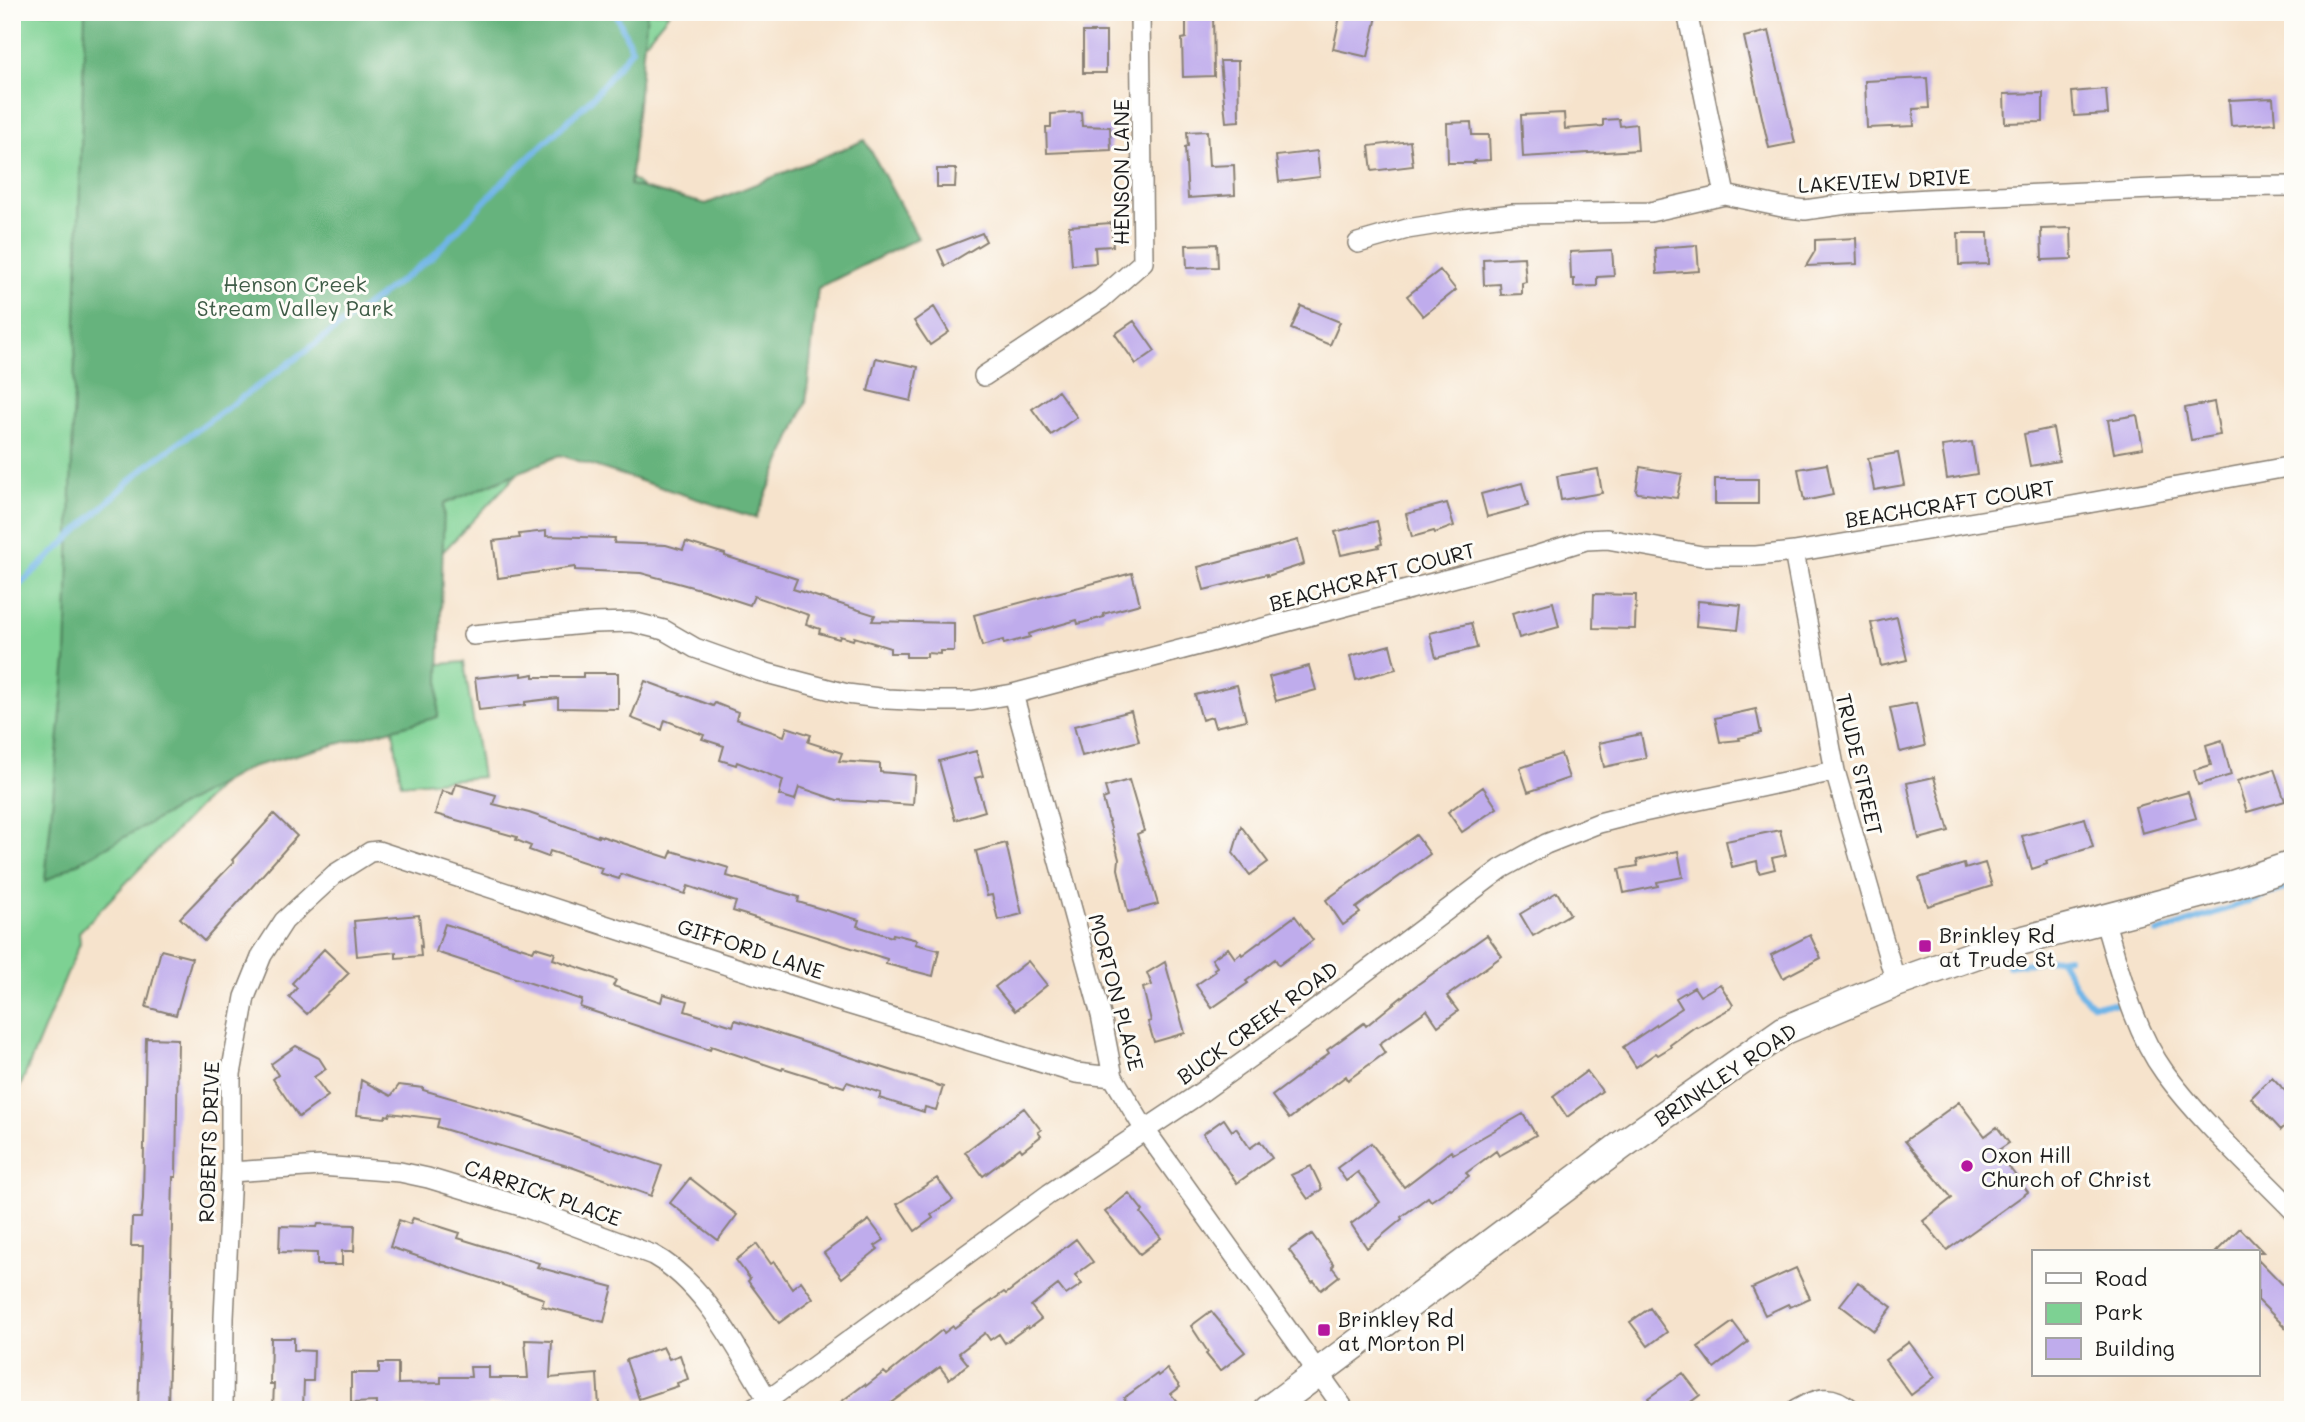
<svg xmlns="http://www.w3.org/2000/svg" width="2305" height="1422" viewBox="0 0 2305 1422" font-family="Mali,sans-serif">
	<style>
		.green { fill: #7dd193; stroke: #4c7658; stroke-width: 2 }
		.forest { fill: #66b37d; stroke: #41684c; stroke-width: 2 }
		.lines { fill: none; stroke-linecap: round; stroke-linejoin: round }
		.stream { stroke: #70b5e7; stroke-width: 6 }
		.building { fill: #bfacec }
		.minor-casing { stroke: #898074; stroke-width: 22 }
		.secondary-casing { stroke: #898074; stroke-width: 31 }
		.minor { stroke: #fff; stroke-width: 19 }
		.secondary { stroke: #fff; stroke-width: 28 }
		.poi-dot { fill: #b5179e; stroke: #fdfcf7; stroke-width: 2.5 }
		.labels { text-anchor: middle; dominant-baseline: central; stroke-width: 6; stroke-linejoin: round; paint-order: stroke }
		.street-label { font-size: 21px; fill: #1c1c1c; stroke: #fdfcf7 }
		.park-label { font-size: 21px; fill: #3e5b46; stroke: #fdfcf7 }
		.poi-label { font-size: 21px; fill: #1c1c1c; stroke: #fdfcf7; text-anchor: start }
	</style>
	<rect width="100%" height="100%" fill="#fdfcf7"/>
	<filter id="ink" filterUnits="userSpaceOnUse"><feTurbulence type="fractalNoise" baseFrequency=".0143" numOctaves="2"/><feDisplacementMap in="SourceGraphic" scale="14" xChannelSelector="R" yChannelSelector="G"/><feConvolveMatrix kernelMatrix="1 2 1 2 8 2 1 2 1" color-interpolation-filters="sRGB"/></filter>
	<filter id="wash" filterUnits="userSpaceOnUse"><feTurbulence type="fractalNoise" baseFrequency=".00686" numOctaves="4" result="noise"/><feDisplacementMap in="SourceGraphic" scale="28" xChannelSelector="R" yChannelSelector="G"/><feGaussianBlur stdDeviation="1.57" result="paint"/><feColorMatrix in="noise" values="0 0 0 0 0 0 0 0 0 0 0 0 0 0 0 0 0 1.4 0 .05"/><feComposite in="paint" operator="in"/></filter>
	<g filter="url(#wash)">
		<rect width="100%" height="100%" fill="#f6e3cc"/>
		<path class="green" d="M12,12h658l-97,117 152,128 -646,675 1,11 -68,163z
			M464,662l18,115 -81,7 -14,-97 18,-20z"/>
		<path class="forest" d="M85,12h562l-17,173 76,19 159,-64 53,98 -100,50 -12,115 -50,115 -196,-63 -116,49 -6,213 -187,50 -206,114 21,-221z"/>
		<g class="lines">
			<path class="stream" d="M12,592l133,-125 142,-102 145,-108 70,-74 92,-87 38,-47 -17,-37
				M2157,933l136,-47
				M2060,959l20,34 12,11h24
				M2008,966l60,-9"/>
		</g>
		<g id="blocks">
			<path class="building" d="M1186,12h27l1,64 -31,1 -1,-38 4,-1z
				M1341,12h19l17,4 -9,41 -35,-8z
				M1769,31l26,112 -26,5 -25,-111z
				M1083,32h23v41h-23z
				M1220,61h18l1,60 -13,1z
				M1927,78l2,30 -16,1 1,17 -47,2 -2,-47z
				M2106,89l2,25 -34,2 -2,-24z
				M2043,93v29l-38,1 -1,-29z
				M2273,98l2,25 -44,3 -2,-26z
				M1081,112l1,14 28,1 1,23 -64,3 -1,-26h5v-13z
				M1564,113l1,16 38,-3v-6l16,-1 1,7 16,-2 2,26 -115,7 -2,-42z
				M1471,122l1,13h17l1,25 -16,1v2h-26l-1,-40z
				M1207,131l2,35 25,-1 1,30 -47,3 -3,-51 3,-1 -1,-14z
				M1410,141l3,25 -41,5 -3,-25z
				M1317,151l3,26 -41,5 -3,-26z
				M937,169h19l-1,18h-18z
				M1111,223l2,23 -18,1 1,16 -24,2 -3,-39z
				M2071,228l1,31 -30,1 -1,-31z
				M982,233l4,8 -41,25 -7,-16z
				M1958,233h30l1,31 -30,1z
				M1856,238l1,26 -51,2 9,-15v-11z
				M1217,244l1,23 -31,1 -1,-23z
				M1697,245l2,26 -42,3 -2,-26z
				M1612,250l2,26 -17,1v9l-23,1v-8h-3l-1,-27z
				M1524,257l2,25 -4,1v11l-21,1 -1,-11 -16,1 -1,-26z
				M1440,270l16,20 -33,26 -16,-20z
				M1301,306l39,16 -10,23 -39,-16z
				M934,307l15,25 -19,13 -16,-24z
				M1134,321l21,30 -19,13 -21,-30z
				M876,358l42,9 -7,34 -43,-10z
				M1058,391l19,26 -26,18 -19,-26z
				M2214,402l6,33 -29,5 -6,-32z
				M2137,415l6,33 -29,5 -6,-33z
				M2053,428l6,33 -29,5 -6,-32z
				M1972,442l5,32 -30,5 -5,-33z
				M1898,453l6,32 -30,5 -6,-32z
				M1827,464l6,31 -29,6 -6,-32z
				M1640,467l42,7 -5,24 -39,-5 -2,-2z
				M1598,469l4,24 -41,7 -4,-24z
				M1715,479h43v25h-43z
				M1522,483l6,23 -41,11 -6,-23z
				M1447,503l7,23 -19,7 -1,-2 -22,6 -6,-23z
				M1377,521l5,23 -4,1 1,2 -38,8 -6,-23z
				M546,531v5l69,2 -1,5 52,2 17,5 3,-8 39,12v2l72,23 -4,10 82,26 -3,6 82,2v28h-14v3l-13,-1v4h-21v-4h-16v-5l-36,-11 -1,3 -13,-4 -1,3 -20,-6 1,-4 -14,-5 3,-9 -55,-19 -4,9 -43,-14 -66,-18 -66,-3v-3l-77,11 -5,-37 27,-3 -1,-4z
				M1298,540l6,24 -37,12v-2l-63,16 -6,-23z
				M1132,573l8,31 -37,10 1,3 -26,7 -1,-4 -39,11 -9,3 1,3 -26,7 -1,-4 -21,6 -8,-31z
				M1594,594l42,1 -1,34 -42,-1z
				M1698,601l43,4 -3,25 -42,-4z
				M1553,602l6,25 -40,11 -7,-25z
				M1897,617l10,43 -26,6 -10,-43z
				M1471,623l6,25 -41,10 -6,-25z
				M1390,645l6,24 -40,11 -6,-24z
				M1309,666l7,24 -40,11 -7,-24z
				M522,673v3l12,-2v3h49v-4h35v36l-60,-1v-10l-33,4v3l-46,5 -4,-32z
				M645,681l68,25 2,-3 23,9 -2,7 48,17 3,-9 24,8 -3,7 34,11 -3,8 41,3v8l35,3 -2,30 -76,-5 -38,-13 -4,13 -16,-5 4,-15 -46,-18 -1,3 -16,-5 4,-14 -22,-7 2,-4 -39,-15 -3,10 -31,-12z
				M1237,685l9,35 -31,7 -3,-10 -10,3 -7,-25z
				M1916,703l9,43 -25,6 -10,-44z
				M1756,709l5,24 -22,5 1,2 -20,2 -5,-24z
				M1131,711l8,30 -57,15 -8,-30z
				M1641,734l5,24 -42,9 -5,-24z
				M2222,740l9,35 -33,10 -4,-15 17,-5 -5,-20z
				M976,751l7,25 -8,2 10,33 -30,9 -16,-59z
				M1561,754l8,24 -41,14 -8,-24z
				M2274,769l11,32 -38,11 -10,-31z
				M1934,777l15,54 -30,8 -12,-56z
				M1129,780l15,51 -7,3 21,70 -30,8 -10,-43 1,-10 -16,-60 5,-2 -3,-10z
				M456,784l40,11 -3,9 36,9 69,24v-2l71,23 3,-7 57,17 -2,8 72,21 -1,5 61,18 -2,6 35,11 1,-3 24,6 -2,4 24,6 -6,26 -47,-12 1,-5 -154,-48 3,-9 -48,-16 -3,8 -64,-20 -2,5 -19,-6 2,-5 -52,-17 -2,6 -19,-7 2,-4 -15,-6 1,-3 -82,-23 7,-23 11,3z
				M1483,787l14,21 -35,24 -14,-20z
				M2188,792l8,26 -54,15 -7,-26z
				M274,814l23,22 -93,105 -24,-23 54,-56 -2,-2z
				M2085,818l8,29 -47,14 1,3 -15,5 -10,-33z
				M1241,826l27,36 -18,13 -17,-22z
				M1780,830l6,25 -14,3 3,11 -16,4 -2,-12 -25,6 -6,-26z
				M1416,835l14,19 -74,54 4,5 -17,12 -17,-25z
				M1006,843l16,71 -24,6 -6,-25 -5,1 -11,-45z
				M1678,851l5,26 -26,5 1,4 -34,7 -5,-24 19,-3 -1,-6z
				M1985,863l7,23 -64,20 -9,-28 45,-14 1,5z
				M1557,892l13,22 -37,22 -13,-22z
				M419,915l3,32 -2,-1 1,10 -25,2v-6l-39,4 -3,-35z
				M1295,916l18,24 -34,25 -4,-6 -29,22 2,2 -36,25 -16,-23 20,-14 -2,-2 3,-2 -5,-8 16,-11 7,10 6,-5 1,2z
				M445,924l88,27 2,-4 20,6 -2,6 63,21 -3,6 48,16 2,-8 25,7 -3,10 48,15 2,-6 208,67 -7,23 -11,-3 -1,5 -45,-14 2,-5 -34,-11 -3,5 -61,-19 -1,2 -71,-24 -1,4 -130,-43 2,-7 -146,-48z
				M1487,935l15,21 -55,40 11,15 -20,15 -11,-16 -48,34 6,9 -37,27 -2,-4 -57,43 -17,-23 57,-43 -2,-3 37,-27 2,3 48,-39z
				M1810,935l11,23 -38,20 -12,-23z
				M324,949l25,24 -42,41 -18,-17 8,-9 -5,-5z
				M161,950l31,8 -16,57 -30,-8z
				M1028,961l19,24 -32,26 -20,-24z
				M1165,962l20,71 -31,9 -6,-20 3,-1 -8,-33 9,-3 -5,-12z
				M1720,984l13,21 -2,3 -34,19 -1,-1 -26,19 1,2 -13,8 -2,-2 -20,14 -13,-20 59,-39 -6,-10 18,-11 6,9z
				M146,1038l32,1 -2,138h-3l-5,233h-30l5,-164h-12l1,-28h9l2,-19z
				M296,1046l23,12 7,11 -12,8 14,19 -29,21 -26,-38 5,-4 -7,-11z
				M1587,1071l15,20 -35,26 -14,-21z
				M2272,1077l21,22v19l-12,12 -30,-32z
				M361,1080l30,16 8,-11 24,3v2l101,29 138,47 -11,30 -77,-28 -137,-41 2,-8 -49,-6 -1,3 -3,-1 -1,3 -28,-3z
				M1959,1102l26,34 12,-9 12,16 -12,8 31,41 -81,58 -24,-29 29,-23 -47,-57z
				M1024,1108l17,22 -3,2 3,4 -19,15 -2,-3 -37,28 -18,-24z
				M1523,1114l13,21 -37,21 -3,-5 -30,22 3,3 -18,13 -1,-1 -19,13 -3,-4 -27,20 1,2 -35,29 -16,-24 29,-22 -22,-30 -12,9 -9,-13 34,-25 33,44 47,-36 2,3z
				M1224,1119l8,12 4,-3 14,20 10,-7 12,17 -35,25 -34,-49z
				M1311,1166l11,23 -14,10 -17,-24z
				M690,1178l47,37 -19,25 -48,-37z
				M937,1178l16,22 -22,15 2,3 -18,13 -18,-27z
				M1129,1193l14,18 -2,2 20,25 -21,16 -35,-42z
				M413,1218l47,15 -2,5 81,25 -2,4 76,20 -9,35 -62,-16 2,-7 -154,-52 9,-27 11,4z
				M869,1220l15,20 -9,6 3,3 -36,29 -18,-25z
				M318,1224l37,1 -1,26h-12v14h-25v-12l-38,-1 1,-26 37,1z
				M2240,1228l23,24h-47z
				M1312,1234l22,31 -2,2 7,9 -18,14 -7,-9 -2,1 -23,-32z
				M1076,1239l17,23 -18,13 7,9 -16,11 -8,-10 -27,21 10,13 -13,10 -1,-2 -22,16 -6,-9 -9,6 -5,-7 -26,20 9,11 -19,15 -9,-12 -59,43h-51l35,-26 1,2 18,-14 3,3 55,-45 2,3 9,-7 1,2 50,-36 2,2z
				M757,1244l14,20 3,-2 18,26 9,-7 12,17 -34,25 -31,-42 2,-2 -14,-19z
				M2258,1259l35,36v40l-35,-35z
				M1796,1268l14,30 -20,9 -2,-3 -23,11 -13,-27z
				M1858,1282l34,25 -18,24 -34,-26z
				M1650,1308l17,24 -19,14 -18,-24z
				M1211,1311l34,41 -25,19 -14,-17 2,-2 -17,-26z
				M1733,1322l15,20 -34,26 -16,-21z
				M271,1338h23v12l20,1 -1,30h-9l-1,27 -30,-1 1,-23h-4z
				M525,1340l27,1 -2,37 47,-4 2,33 -65,3v-5l-46,-1v2h-19v4h-30v-3l-63,1v-6l-25,1v-30h28v-10h19v21l43,-1v-6h30l-1,-10h19v11h39z
				M1909,1342l26,35 -24,18 -26,-35z
				M663,1347l6,12 11,-4 8,24 -11,4 1,3 -39,13 -13,-39z
				M1167,1369l13,18 -9,7 7,9 -10,7h-35l-9,-12 33,-24 1,2z
				M1683,1373l17,22 -20,15h-23l-9,-12z"/>
		</g>
	</g>
	<g filter="url(#ink)">
		<use href="#blocks" fill-opacity="0" stroke="#898074" stroke-width="2"/>
		<g class="lines">
			<defs>
				<path id="minor" d="M1687,12l38,183
					M1358,243l49,-14 57,-9 49,-6 137,-2 75,-17 57,12 23,3 42,-6 82,-5 267,-12 97,-1
					M984,376l117,-77 42,-37 -3,-250
					M1794,552l41,219 61,212
					M473,635l121,-12 38,-1 32,8 31,18 64,23 88,23 40,5 42,2h42l42,-7 519,-137 54,-17 21,-1 95,17h54l38,-4 278,-46 221,-40
					M1013,694l88,321 12,62 32,53 200,280
					M2104,919c16,52 29,110 61,154 37,50 85,93 128,137
					M231,1172l90,-6 79,6 28,6 99,30 126,47c53,29 84,95 115,145
					M223,1410l1,-92 7,-146v-98l14,-77 17,-42 22,-34 51,-47 35,-22 8,-1 447,146 251,76 37,4
					M751,1410l17,-10 281,-206 147,-98 106,-76 199,-151 45,-25 53,-21 35,-9 201,-43
					M1796,1410c22,-12 35,-18 55,0"/>
				<path id="secondary" d="M1268,1410l354,-265 163,-115 111,-47 101,-36 232,-61 64,-21"/>
			</defs>
			<use href="#minor" class="minor-casing"/>
			<use href="#secondary" class="secondary-casing"/>
			<use href="#minor" class="minor"/>
			<use href="#secondary" class="secondary"/>
		</g>
	</g>
	<g class="poi-dot">
		<rect x="1918" y="939" width="14" height="14" rx="3.5"/>
		<circle cx="1967" cy="1166" r="7"/>
		<rect x="1317" y="1323" width="14" height="14" rx="3.5"/>
	</g>
	<g class="labels">
		<g class="street-label">
			<text transform="translate(1120 172) rotate(-90)">HENSON LANE</text>
			<text transform="translate(1884 180) rotate(-3)">LAKEVIEW DRIVE</text>
			<text transform="translate(1950 503) rotate(-9)">BEACHCRAFT COURT</text>
			<text transform="translate(1372 576) rotate(-15)">BEACHCRAFT COURT</text>
			<text transform="translate(1860 764) rotate(77)">TRUDE STREET</text>
			<text transform="translate(751 948) rotate(18)">GIFFORD LANE</text>
			<text transform="translate(1117 992) rotate(75)">MORTON PLACE</text>
			<text transform="translate(1257 1022) rotate(-36)">BUCK CREEK ROAD</text>
			<text transform="translate(1725 1074) rotate(-34)">BRINKLEY ROAD</text>
			<text transform="translate(208 1142) rotate(-88)">ROBERTS DRIVE</text>
			<text transform="translate(543 1192) rotate(19)">CARRICK PLACE</text>
		</g>
		<g class="park-label">
			<text x="295" y="283">Henson Creek<tspan x="295" dy="24">Stream Valley Park</tspan></text>
		</g>
		<g class="poi-label">
			<text x="1939" y="934">Brinkley Rd<tspan x="1939" dy="24">at Trude St</tspan></text>
			<text x="1981" y="1154">Oxon Hill<tspan x="1981" dy="24">Church of Christ</tspan></text>
			<text x="1338" y="1318">Brinkley Rd<tspan x="1338" dy="24">at Morton Pl</tspan></text>
		</g>
	</g>
	<rect width="2305" height="1422" fill="none" stroke="#fdfcf7" stroke-width="42"/>
	<rect x="2032" y="1250" width="228" height="126" fill="#fdfcf7" stroke="#a3a29f" stroke-width="2"/>
	<rect x="2046" y="1273" width="35" height="10" fill="#ffffff" stroke="#a3a29f" stroke-width="2"/>
	<text x="2095" y="1286" font-size="21" fill="#1c1c1c">Road</text>
	<rect x="2046" y="1303" width="35" height="21" fill="#7dd193" stroke="#a3a29f" stroke-width="2"/>
	<text x="2095" y="1320" font-size="21" fill="#1c1c1c">Park</text>
	<rect x="2046" y="1338" width="35" height="21" fill="#bfacec" stroke="#a3a29f" stroke-width="2"/>
	<text x="2095" y="1356" font-size="21" fill="#1c1c1c">Building</text>
</svg>
